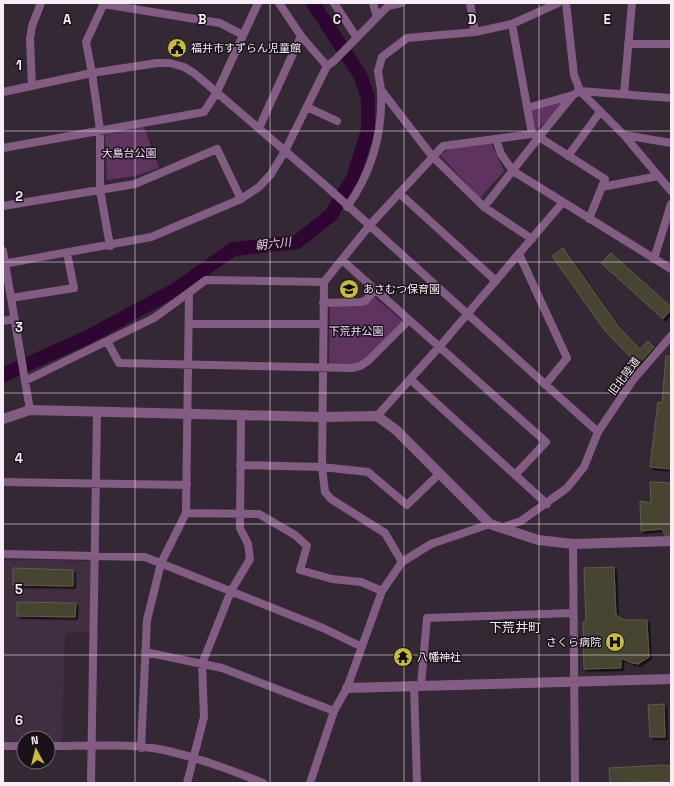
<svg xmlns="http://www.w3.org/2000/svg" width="674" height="786" viewBox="0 0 674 786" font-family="'Space Grotesk','Noto Sans JP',sans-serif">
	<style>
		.built { fill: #412f41 }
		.green { fill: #5e335f }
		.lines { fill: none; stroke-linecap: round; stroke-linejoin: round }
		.river { stroke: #2f0531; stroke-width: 14 }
		.building { fill: #464431; stroke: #5f5d49; filter: url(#shadow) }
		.minor { stroke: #835c84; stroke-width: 8 }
		.tertiary { stroke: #835c84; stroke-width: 10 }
		.grid { fill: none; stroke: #f6edf6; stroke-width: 1; stroke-opacity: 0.55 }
		.labels { text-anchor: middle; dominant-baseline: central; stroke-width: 3; stroke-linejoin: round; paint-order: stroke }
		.poi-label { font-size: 11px; fill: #f6edf6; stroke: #191319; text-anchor: start }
		.park-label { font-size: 11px; fill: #f7d5f7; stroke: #191319 }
		.street-label { font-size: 11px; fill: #f6edf6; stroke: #191319 }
		.water-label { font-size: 12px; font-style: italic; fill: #f6c4f6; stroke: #191319 }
		.quarter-label { font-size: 13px; fill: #f6edf6; stroke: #191319 }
		.grid-label { font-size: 13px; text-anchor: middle; font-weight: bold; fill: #f6edf6; stroke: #191319; stroke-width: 3; stroke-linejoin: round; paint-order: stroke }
	</style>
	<defs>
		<filter id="shadow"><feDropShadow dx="2.5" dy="2.5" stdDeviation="0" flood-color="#0009"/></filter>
	</defs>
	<rect width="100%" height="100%" fill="#352835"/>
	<path class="built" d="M3,560l87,1 3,4 -2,67 -26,1 -3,109h-14v-4h-24v3h-21z"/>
	<path class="green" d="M567,99l-15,18 -17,14 -3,-20z
		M144,127l15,41 -24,8 -28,4 -2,-46z
		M491,143l13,28 -24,27 -40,-43 9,-6z
		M374,297l30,25 -38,38 -10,4h-27l1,-60 33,1z"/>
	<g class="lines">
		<path class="river" d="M3,375l85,-38 87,-47 58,-41 64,-7 34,-27 22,-37 15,-48v-32l-8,-23 -47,-72"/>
	</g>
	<path class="building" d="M563,248l55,78 22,23 8,-8 6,6 -16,18 -32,-33 -54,-76z
		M611,253l60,54v3l-8,9 -62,-56z
		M666,356h5v113l-21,-2 8,-65 4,1z
		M650,482l21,1v52h-6l-3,-6 -21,2 -1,-30 11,2z
		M614,567l2,48 8,5h23l2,37 -11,7 -6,-1 -11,-5v10l-37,1 -1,-47h3l-2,-54z
		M13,568l60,2v16l-60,-1z
		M17,602l59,1 -1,14 -58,-1z
		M401,649l11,4 -4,10 -11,-4z
		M664,704l1,33h-15l-2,-32z
		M662,765l9,1v15l-61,2 -1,-15z"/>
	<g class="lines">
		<path class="minor" d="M104,3l-18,39 6,31 8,57v60l10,56
			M279,3l22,33 26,30
			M334,3l23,35
			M373,3l4,14
			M470,3l5,29
			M566,3l8,72 6,16 44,44 47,56
			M103,4l117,19 23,12
			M512,24l20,110
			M628,44h43
			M32,86l-2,-47 2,-13 9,-23
			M3,92l89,-19 65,-10h13l14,4 10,6 132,113 272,246
			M624,94l8,-91
			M307,107l30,14
			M527,108l46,-13
			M259,128l42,-92
			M624,135l47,8
			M496,139l5,15 12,17 158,98
			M3,148l201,-36 13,-20 41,-89
			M568,156l32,-44
			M602,187l56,-11
			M399,193l97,88
			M3,206l132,-22 82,-35 24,50
			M347,207c25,-35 36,-74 34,-117
			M484,207l55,-70 66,42 -16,40
			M532,239l-48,-32 -52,-51 -51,-66 -3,-19 4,-14 25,-19 68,-6 37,-8 46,-21
			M3,251l27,159
			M519,254l48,104 -22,27
			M654,259l17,-55
			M342,260l204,182 -31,33
			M3,264l148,-27 90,-38 18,-12 12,-13 14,-23 42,-85 7,-5 54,-55 13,-3
			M11,298l63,-10 -7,-35
			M323,303l38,-1 4,-1 10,-11
			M3,321l11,-2
			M189,324h134
			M107,341l12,22 233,5 8,-2 8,-5 41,-41
			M410,379l137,125
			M25,381l129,-63 52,-38 118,2
			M377,416l63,-70 123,-144
			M240,465l82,2 46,5 39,33 32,-31
			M3,482l184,3
			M186,513l73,1 36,21 12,11 -7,24 32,9 29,3 21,9
			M501,528l20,-7 46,-33 17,-21 14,-35 35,-52 38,-44
			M573,544l2,239
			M3,554l142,3 178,71 39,19
			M402,562l-17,-29 -54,-34 -6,-7 -3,-25 2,-185 45,-56 74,-80 89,-12 7,3 34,-42 7,-4 91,7
			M145,652l77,16 112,43
			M414,685l3,98
			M421,685l6,-67 146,-5
			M3,746h21
			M48,746c38,0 79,-3 116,4 31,7 70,21 99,33
			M141,748l6,-128 14,-57 25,-50 3,-220
			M91,783l6,-371
			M187,783l17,-66 -2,-53 29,-73 19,-32 -2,-15 -8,-16 1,-113
			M310,783l24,-72 13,-23 35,-97 20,-29 29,-18 59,-20"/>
		<path class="tertiary" d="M3,419l27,-9 292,7 55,-1 19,14 94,94 48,16 35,4 98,-3
			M347,688l324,-9"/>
	</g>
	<path class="grid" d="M135,3v780M270,3v780M404,3v780M539,3v780M3,131h668M3,262h668M3,393h668M3,524h668M3,655h668"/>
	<defs>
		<symbol id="civic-disc" viewBox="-11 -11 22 22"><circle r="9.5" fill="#c9ba3a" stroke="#191319"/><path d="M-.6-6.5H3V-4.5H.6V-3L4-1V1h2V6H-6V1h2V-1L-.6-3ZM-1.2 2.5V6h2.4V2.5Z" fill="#111"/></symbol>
		<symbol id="school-disc" viewBox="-11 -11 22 22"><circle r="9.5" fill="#c9ba3a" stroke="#191319"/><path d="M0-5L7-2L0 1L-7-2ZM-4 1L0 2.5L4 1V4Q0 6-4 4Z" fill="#111"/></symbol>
		<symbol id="hospital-disc" viewBox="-11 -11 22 22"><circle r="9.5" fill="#c9ba3a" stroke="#191319"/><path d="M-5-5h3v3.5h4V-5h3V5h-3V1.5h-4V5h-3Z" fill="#111"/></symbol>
		<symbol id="temple-disc" viewBox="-11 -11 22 22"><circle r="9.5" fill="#c9ba3a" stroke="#191319"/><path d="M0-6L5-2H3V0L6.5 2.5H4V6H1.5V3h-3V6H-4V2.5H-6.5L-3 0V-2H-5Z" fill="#111"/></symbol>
	</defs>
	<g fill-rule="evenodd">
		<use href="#civic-disc" x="166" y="37" width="22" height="22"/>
		<use href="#school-disc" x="338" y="278" width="22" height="22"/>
		<use href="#hospital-disc" x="604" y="631" width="22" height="22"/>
		<use href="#temple-disc" x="392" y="646" width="22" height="22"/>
	</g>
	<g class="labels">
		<g class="poi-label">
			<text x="191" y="48">福井市すずらん児童館</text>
			<text x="363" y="289">あさむつ保育園</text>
			<text x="601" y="642" text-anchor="end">さくら病院</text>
			<text x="417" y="657">八幡神社</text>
		</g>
		<g class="park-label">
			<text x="129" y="153">大島台公園</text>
			<text x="356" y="331">下荒井公園</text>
		</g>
		<g class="street-label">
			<text transform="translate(624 376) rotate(-53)">旧北陸道</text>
		</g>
		<g class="water-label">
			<text transform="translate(273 244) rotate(-6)">朝六川</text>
		</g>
		<g class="quarter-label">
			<text x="515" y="627">下荒井町</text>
		</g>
	</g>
	<g class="grid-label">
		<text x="67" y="24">A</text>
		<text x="202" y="24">B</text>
		<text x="337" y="24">C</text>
		<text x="472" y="24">D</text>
		<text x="607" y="24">E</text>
		<text x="19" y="70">1</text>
		<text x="19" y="201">2</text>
		<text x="19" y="332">3</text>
		<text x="19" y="463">4</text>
		<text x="19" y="594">5</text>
		<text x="19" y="725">6</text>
	</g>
	<rect width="674" height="786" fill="none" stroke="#f6edf6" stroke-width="8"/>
	<g transform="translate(36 750) rotate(353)"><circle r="19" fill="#191319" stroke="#716a71"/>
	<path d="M0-3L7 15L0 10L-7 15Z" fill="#c9ba3a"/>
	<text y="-6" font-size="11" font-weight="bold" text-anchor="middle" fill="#f6edf6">N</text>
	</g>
</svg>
